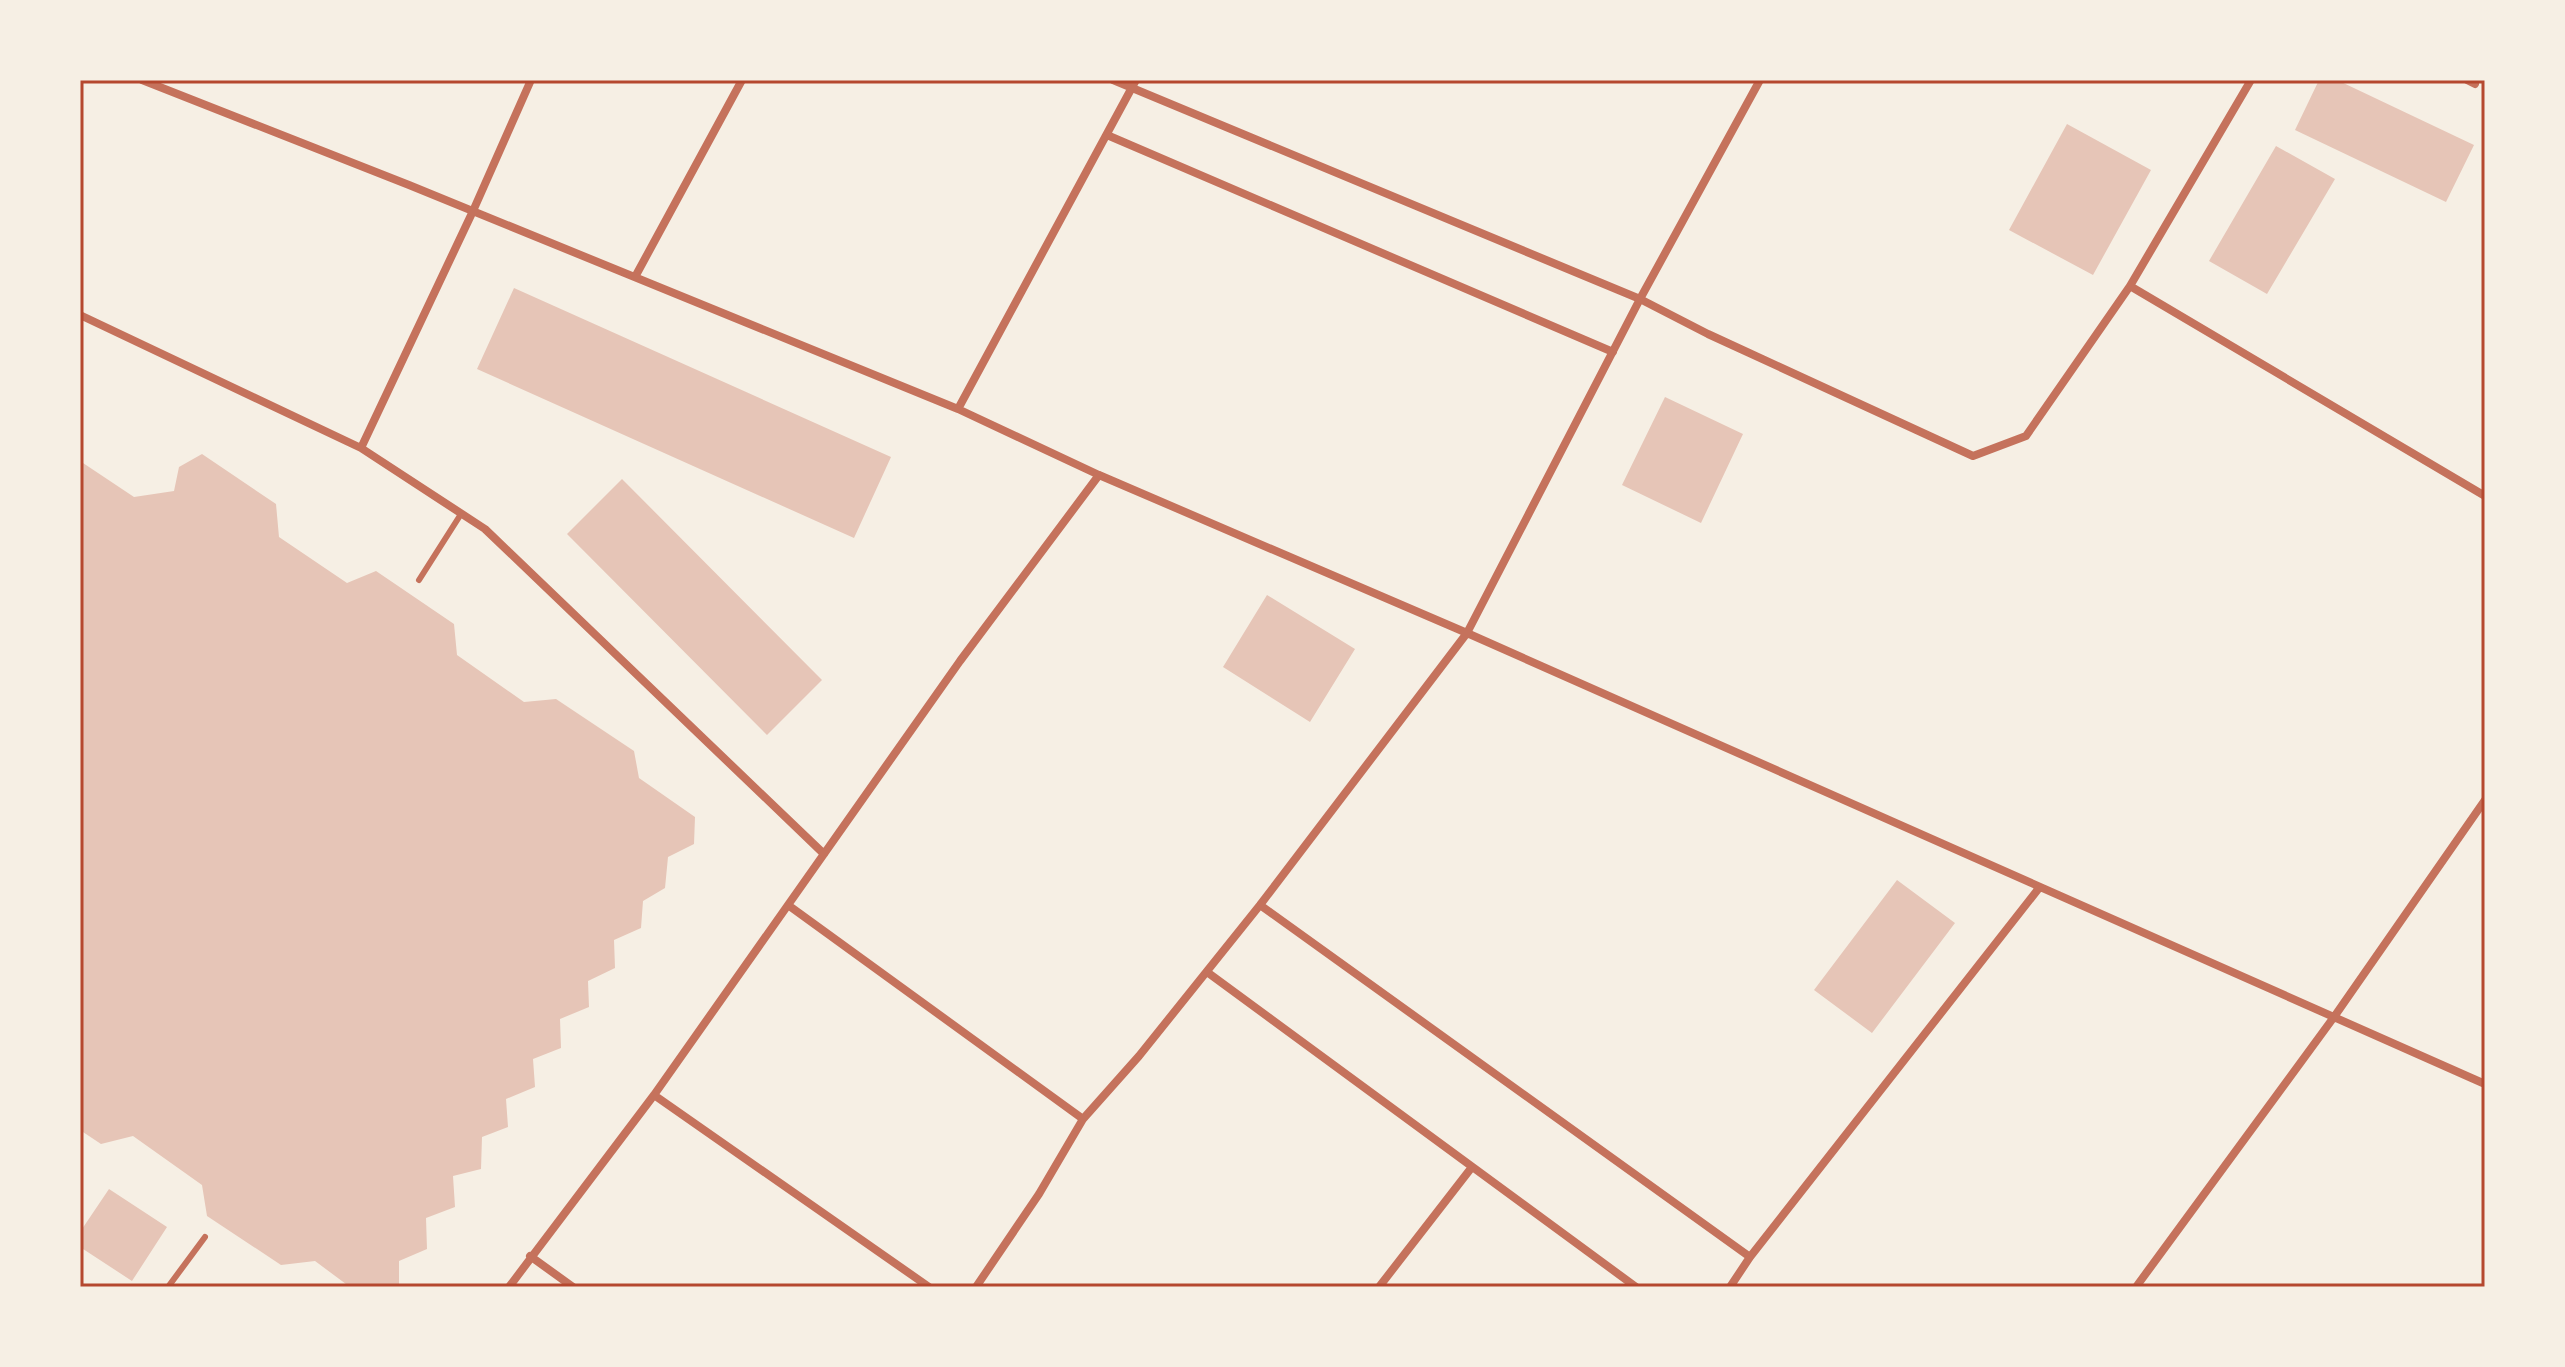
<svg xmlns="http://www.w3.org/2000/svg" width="2565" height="1367" viewBox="0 0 2565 1367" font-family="'Roboto Condensed',sans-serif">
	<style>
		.building { fill: #e6c5b7 }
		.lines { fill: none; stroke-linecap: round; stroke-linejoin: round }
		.service { stroke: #c5725c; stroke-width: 6 }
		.minor { stroke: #c5725c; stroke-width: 8 }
		.neatline { fill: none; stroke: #b5482f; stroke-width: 3 }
	</style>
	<rect width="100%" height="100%" fill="#f6efe4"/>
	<path class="building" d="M2319,80h18l137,65 -28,57 -151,-72z
		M2067,124l84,46 -58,105 -84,-45z
		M2276,146l59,33 -68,115 -58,-33z
		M514,288l377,169 -37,81 -377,-169z
		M1665,397l78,37 -42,89 -79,-38z
		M202,454l74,50 3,33 68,46 29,-12 78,53 3,31 67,47 32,-3 78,52 5,27 56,39 -1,27 -26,13 -3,31 -22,13 -2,27 -27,12 1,28 -27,13 1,26 -29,12 1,29 -28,11 2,28 -29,12 2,28 -26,10 -1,32 -28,7 2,31 -29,11 1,31 -28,12v26h-49l-35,-26 -34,4 -74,-49 -5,-31 -69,-49 -32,8 -21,-14v-669l54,36 40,-6 5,-24z
		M622,479l200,201 -55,55 -200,-201z
		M1267,595l88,54 -45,73 -87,-55z
		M1897,880l58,43 -83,110 -58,-43z
		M109,1189l58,38 -35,54 -52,-34v-15z"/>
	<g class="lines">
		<path class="service" d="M419,580l42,-66
			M168,1287l37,-50"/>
		<path class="minor" d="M142,80l267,105 549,224 141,66 368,158 1018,451
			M1113,80l527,219 68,35 265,122 53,-20 104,-150 121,-206
			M2467,80l8,4
			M1107,135l506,217
			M635,277l107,-197
			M2130,286l355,210
			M80,315l281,133 124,81 339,325
			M958,409l178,-329
			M361,448l112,-237 58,-131
			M788,905l295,214
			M1260,905l490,352
			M1207,972l429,315
			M654,1095l275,192
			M530,1256l43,31
			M509,1287l145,-192 306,-434 139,-186
			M976,1287l63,-93 44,-75 56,-63 121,-151 207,-272 173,-334 120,-219
			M1379,1287l93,-120
			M1730,1287l20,-30 289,-369
			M2136,1287l198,-270 151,-217"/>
	</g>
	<rect width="2565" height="1367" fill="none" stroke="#f6efe4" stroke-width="164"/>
	<rect x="82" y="82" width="2401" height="1203" class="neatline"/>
</svg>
